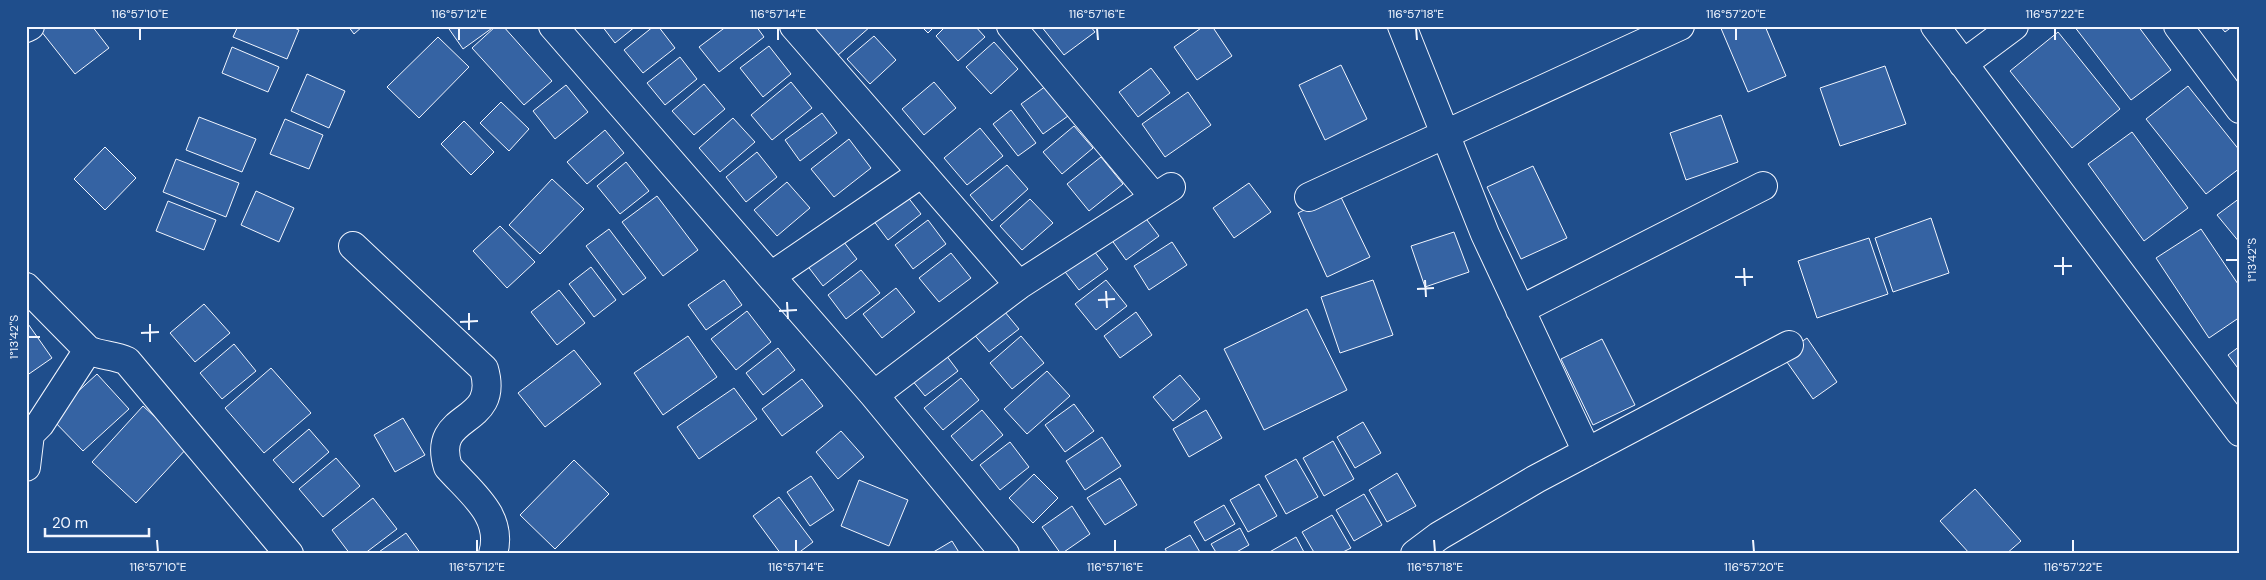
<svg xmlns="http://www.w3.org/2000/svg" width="2266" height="580" viewBox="0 0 2266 580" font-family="'DM Sans',sans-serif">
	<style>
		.building { fill: #3563a3; stroke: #f2f6ff }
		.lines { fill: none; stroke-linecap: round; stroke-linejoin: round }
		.minor-casing { stroke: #f2f6ff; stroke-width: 30 }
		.minor { stroke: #1f4e8c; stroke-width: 28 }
		.ticks { fill: none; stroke: #f2f6ff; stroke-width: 2 }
		.neatline { fill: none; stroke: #f2f6ff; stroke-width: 2 }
		.ticks-label { font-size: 12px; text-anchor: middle; fill: #f2f6ff }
	</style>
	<rect width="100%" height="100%" fill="#1f4e8c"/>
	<path class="building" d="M37,26h55l17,22 -34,26z
		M238,26h52l9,4 -12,29 -54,-22z
		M348,26h15l-9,8z
		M447,26h48l-32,23z
		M496,26h7l49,55 -28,24 -52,-57z
		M602,26h34l-21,17z
		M654,26h4l17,22 -32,25 -19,-23z
		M727,26h29l8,11 -45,35 -20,-25z
		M813,26h58l-34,30 -25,-29z
		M921,26h14l-7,7z
		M946,26h29l10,11 -27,24 -22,-25z
		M1041,26h49l5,6 -31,23z
		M1204,26h8l20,30 -35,24 -23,-33z
		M1720,26h45l21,50 -38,16z
		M2074,26h64l33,44 -40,30z
		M2220,26h13l-8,6z
		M2058,32l62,77 -48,39 -62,-77z
		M874,36l22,24 -26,24 -23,-25z
		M438,37l31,30 -50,51 -32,-31z
		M994,42l24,27 -27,25 -25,-27z
		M769,46l22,28 -28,23 -23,-29z
		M232,47l47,20 -11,25 -46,-19z
		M680,57l17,22 -32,26 -18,-22z
		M1341,65l26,54 -42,21 -26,-55z
		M1885,66l21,58 -66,22 -20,-58z
		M1151,68l19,25 -32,24 -19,-25z
		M307,74l38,17 -16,37 -38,-17z
		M791,82l21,26 -40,32 -21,-25z
		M934,82l22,26 -32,27 -22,-26z
		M704,84l21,25 -31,26 -22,-24z
		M566,85l22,27 -33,27 -22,-28z
		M1046,86l22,30 -25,18 -22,-30z
		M2188,86l52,65v17l-34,26 -60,-75z
		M1188,92l23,33 -46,32 -23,-33z
		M501,102l28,27 -20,22 -29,-28z
		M1011,110l25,33 -18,13 -25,-32z
		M822,113l15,20 -37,28 -15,-21z
		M1721,115l17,47 -52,18 -16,-47z
		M199,117l57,22 -14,33 -56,-22z
		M733,118l22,24 -35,30 -21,-24z
		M285,119l38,16 -14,34 -39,-15z
		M464,121l30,31 -23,23 -30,-31z
		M1074,126l19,22 -31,26 -19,-22z
		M980,128l23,28 -36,29 -23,-27z
		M605,130l19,23 -37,31 -20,-22z
		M2132,132l56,76 -44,33 -56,-77z
		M849,139l22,29 -37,29 -23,-28z
		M105,147l31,31 -31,32 -31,-31z
		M757,152l20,25 -31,25 -20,-25z
		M1101,157l22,27 -34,27 -22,-27z
		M176,159l63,24 -13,34 -63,-25z
		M626,162l23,29 -29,23 -23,-28z
		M1007,165l21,24 -36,32 -22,-26z
		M1533,166l34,72 -46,21 -34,-72z
		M552,179l32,30 -44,45 -31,-29z
		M787,182l23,26 -33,28 -23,-26z
		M1249,183l22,29 -37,26 -21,-30z
		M900,187l21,27 -33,26 -21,-28z
		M256,191l38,17 -15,34 -38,-17z
		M1339,193l31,64 -43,20 -29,-64z
		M657,196l41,54 -35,26 -41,-54z
		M2240,198v45l-23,-28z
		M1030,199l23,24 -31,27 -22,-24z
		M168,201l48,19 -12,30 -48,-19z
		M1138,208l21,28 -33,24 -20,-28z
		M1931,218l18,55 -56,19 -18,-54z
		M928,220l18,24 -33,25 -18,-24z
		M500,226l35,36 -28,26 -34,-37z
		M609,229l37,49 -23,17 -37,-49z
		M2201,229l39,58v30l-31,21 -53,-80z
		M1454,232l15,40 -44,15 -14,-41z
		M837,233l20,26 -34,27 -20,-26z
		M1869,238l19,56 -71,24 -19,-57z
		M1087,242l21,27 -29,21 -20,-26z
		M1172,242l15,23 -38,25 -15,-24z
		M951,253l20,25 -32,24 -20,-24z
		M591,267l25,33 -22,17 -25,-33z
		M861,270l19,23 -34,26 -18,-24z
		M724,280l18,25 -36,25 -18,-25z
		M1106,280l21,26 -31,24 -21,-26z
		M1373,280l20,55 -53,18 -19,-56z
		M896,288l19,24 -33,26 -19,-24z
		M559,290l26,33 -28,22 -26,-33z
		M995,300l24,29 -30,23 -23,-27z
		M204,304l26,29 -35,29 -25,-29z
		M1307,309l40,81 -83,40 -40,-81z
		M747,311l24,31 -35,28 -25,-31z
		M1136,312l16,23 -32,23 -16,-22z
		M26,321l26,37 -26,18z
		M688,336l29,41 -54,38 -29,-42z
		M1021,336l23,27 -32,26 -22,-26z
		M1807,338l30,44 -24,17 -31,-44z
		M1602,339l33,66 -42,20 -32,-66z
		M937,343l21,28 -33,25 -22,-27z
		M234,344l22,27 -34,28 -22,-26z
		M2240,346v25l-12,-16z
		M778,348l17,22 -32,25 -17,-22z
		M574,350l27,34 -56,43 -27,-34z
		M271,368l40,45 -47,40 -39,-45z
		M1047,371l23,25 -43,38 -23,-25z
		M97,374l32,35 -46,42 -33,-34z
		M1180,375l20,24 -27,22 -20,-24z
		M961,378l18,22 -36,30 -19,-22z
		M802,379l21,27 -41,30 -20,-27z
		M734,388l23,31 -58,40 -22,-32z
		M1074,404l20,27 -29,21 -20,-27z
		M143,406l45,41 -52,56 -44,-41z
		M982,410l21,25 -31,26 -21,-25z
		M1206,410l16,28 -33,19 -16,-28z
		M403,418l22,37 -30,17 -21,-37z
		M1363,422l18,31 -26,15 -18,-31z
		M309,429l20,23 -36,31 -20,-23z
		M841,431l23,26 -26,22 -22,-27z
		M1102,437l19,29 -36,24 -19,-29z
		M1333,441l21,38 -30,17 -21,-38z
		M1010,442l19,25 -29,23 -20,-25z
		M336,458l24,28 -37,31 -24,-28z
		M1296,459l22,38 -32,17 -21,-38z
		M574,460l35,34 -54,55 -35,-34z
		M1397,473l19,33 -29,16 -18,-32z
		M1034,474l24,24 -25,25 -24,-25z
		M811,476l23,34 -24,16 -23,-34z
		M1120,478l17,27 -32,20 -18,-27z
		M859,480l49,20 -19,46 -48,-20z
		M1259,484l18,32 -29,16 -18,-32z
		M1975,489l46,52 -15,13h-36l-30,-33z
		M1364,494l18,31 -28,16 -18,-31z
		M779,497l34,45 -16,12h-16l-28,-38z
		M373,498l24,31 -33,25h-14l-18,-24z
		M1224,505l11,19 -30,17 -11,-19z
		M1072,506l18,28 -29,20 -19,-27z
		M1332,515l19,33 -12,6h-24l-13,-22z
		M1240,528l9,17 -16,9h-16l-6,-10z
		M406,533l15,21h-45z
		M1190,535l11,19h-33l-3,-5z
		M1296,537l9,17h-39z
		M952,541l8,13h-30z"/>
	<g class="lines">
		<defs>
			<path id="minor" d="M553,26l321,369 131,159
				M794,26l225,259
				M1011,26l143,171
				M1402,26l83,208 102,218
				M1935,26l305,406
				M2178,26l62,83
				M26,28l4,-2
				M1963,64l51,-38
				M1309,197l371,-171
				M353,246l131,123c17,59 -54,41 -36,98 23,26 56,49 45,87
				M771,276l151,-103
				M26,287l62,63c13,6 26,5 39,11l162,193
				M1520,310l243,-124
				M874,395l145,-110 152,-98
				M26,467l4,-33 10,-10 48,-74
				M1415,554l24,-18 97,-57 253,-134"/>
		</defs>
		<use href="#minor" class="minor-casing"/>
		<use href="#minor" class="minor"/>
	</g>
	<path class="ticks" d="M140,28v12M459,28v12M778,28v12M1097,28l1,12M1416,28l1,12M1736,28v12M2055,28v12M2063,257v18M2226,260h12M2054,266h18M1744,268l1,18M1735,277h18M1425,280l1,17M1417,289l17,-1M1106,291l1,17M1098,300l17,-1M787,302l1,17M779,311l18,-1M469,313v17M460,322l18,-1M150,324v18M141,333l18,-1M28,337h12M157,540l1,12M477,540v12M796,540v12M1115,540v12M1434,540l1,12M1753,540l1,12M2073,540v12"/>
	<rect width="2266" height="580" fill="none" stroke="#1f4e8c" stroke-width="55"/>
	<path d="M45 528v8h104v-8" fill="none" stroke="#f2f6ff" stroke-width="2.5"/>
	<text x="52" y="528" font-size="15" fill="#f2f6ff" stroke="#1f4e8c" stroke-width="4" paint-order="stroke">20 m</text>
	<rect x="28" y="28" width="2210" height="524" class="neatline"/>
	<g class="ticks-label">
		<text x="140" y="18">116°57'10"E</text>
		<text x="459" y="18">116°57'12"E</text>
		<text x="778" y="18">116°57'14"E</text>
		<text x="1097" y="18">116°57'16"E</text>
		<text x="1416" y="18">116°57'18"E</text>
		<text x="1736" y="18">116°57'20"E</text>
		<text x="2055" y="18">116°57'22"E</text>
		<text transform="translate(2252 260) rotate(-90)" y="4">1°13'42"S</text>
		<text transform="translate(14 337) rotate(-90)" y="4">1°13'42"S</text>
		<text x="158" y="571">116°57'10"E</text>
		<text x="477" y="571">116°57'12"E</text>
		<text x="796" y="571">116°57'14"E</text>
		<text x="1115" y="571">116°57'16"E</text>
		<text x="1435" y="571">116°57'18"E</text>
		<text x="1754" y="571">116°57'20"E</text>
		<text x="2073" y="571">116°57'22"E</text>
	</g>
</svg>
